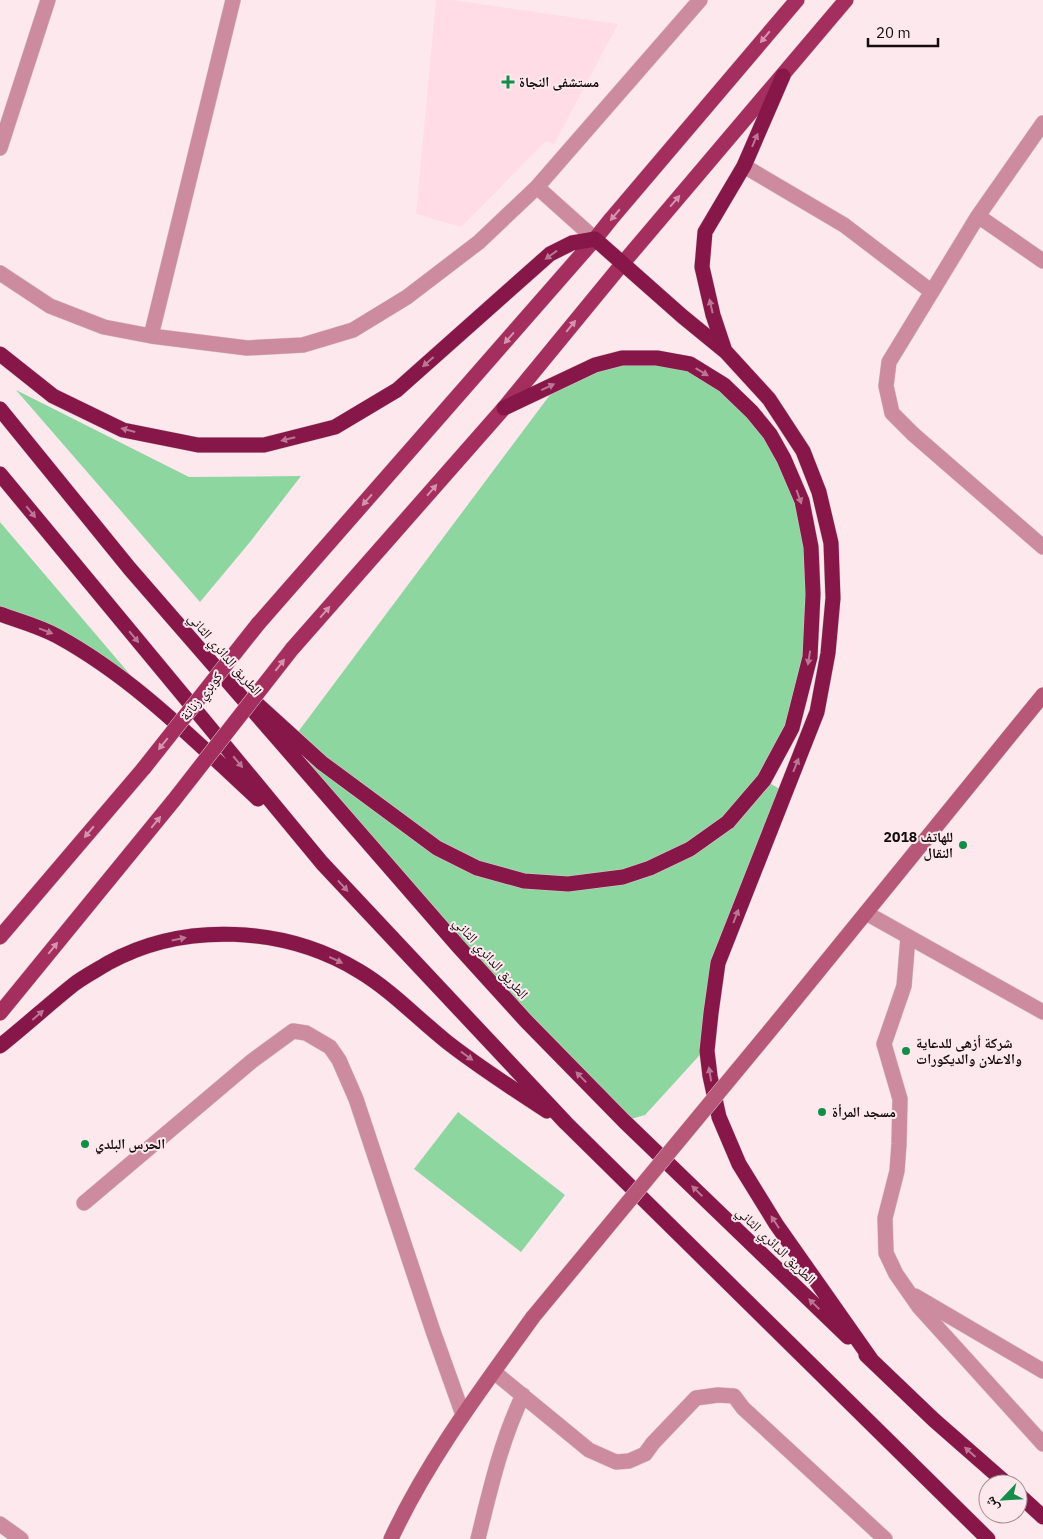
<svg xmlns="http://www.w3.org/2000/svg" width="1043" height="1539" viewBox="0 0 1043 1539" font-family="'IBM Plex Sans','Noto Naskh Arabic',sans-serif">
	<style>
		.built { fill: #ffdce6 }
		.green { fill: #8dd6a0 }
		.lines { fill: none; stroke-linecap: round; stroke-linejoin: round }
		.street-casing { stroke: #d8c5ca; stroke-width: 16 }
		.secondary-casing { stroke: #d8c5ca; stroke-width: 16 }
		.primary-casing { stroke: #d8c5ca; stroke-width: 16 }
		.highway-casing { stroke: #d8c5ca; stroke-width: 16 }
		.street { stroke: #cd8b9f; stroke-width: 15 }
		.secondary { stroke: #b75879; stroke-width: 15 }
		.primary { stroke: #a42e5e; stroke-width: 15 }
		.highway { stroke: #861748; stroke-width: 15 }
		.secondary-bridge-casing { stroke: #d8c5ca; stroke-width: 16; stroke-linecap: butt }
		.primary-bridge-casing { stroke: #d8c5ca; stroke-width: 16; stroke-linecap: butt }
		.secondary-bridge { stroke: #b75879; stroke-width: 15 }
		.primary-bridge { stroke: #a42e5e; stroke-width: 15 }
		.oneway { fill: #d594ad }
		.oneway2 { fill: #bc7593 }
		.poi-dot { fill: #148d49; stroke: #fde8ee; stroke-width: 2 }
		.labels { text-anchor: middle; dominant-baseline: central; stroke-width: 4; stroke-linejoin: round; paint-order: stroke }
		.poi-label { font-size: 14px; font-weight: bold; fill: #140c0e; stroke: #fde8ee; text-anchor: start }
		.street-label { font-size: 14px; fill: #140c0e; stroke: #fde8ee }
	</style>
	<rect width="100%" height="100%" fill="#fde8ee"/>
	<path class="built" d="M436,0h17l165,24 -64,120 -8,-3 -85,86 -45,-13z"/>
	<path class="green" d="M690,364l67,54 45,83 8,156 -46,123 21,12 -67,171 -10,83 -63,69 -21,6 -344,-379 18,-10 263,-352 34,-15z
		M16,390l173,87 112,-1 -51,66 -50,60z
		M0,522l150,176 -95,-63 -55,-21z
		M458,1112l107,83 -44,57 -107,-83z"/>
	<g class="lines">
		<defs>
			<path id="street" d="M1043,123l-65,93 -89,146 -3,24 6,27 21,21 130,113
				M0,148l48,-148
				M744,166l100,59 88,67
				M537,187l58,52
				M978,216l65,45
				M0,273l50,33 54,21 47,9 96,12 56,-3 50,-15 54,-33 72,-55 58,-55 163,-187
				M151,336l82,-336
				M866,913l177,99
				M908,937l-4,49 -20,58 16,55 -1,45 -2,27 -12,47 1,35 10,21 23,33 124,137
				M84,1203l168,-142 41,-30 13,2 24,14 9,13 17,39 77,232 30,84
				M915,1296l128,75
				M494,1372l95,78 27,12 13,-1 16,-7 8,-11 43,-45 22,-3 16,1 9,12 142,131
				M0,1524l21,15
				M478,1539c12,-49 23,-98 45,-144"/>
			<path id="secondary" d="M777,1022l266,-327
				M391,1539c37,-80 91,-151 142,-222"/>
			<path id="primary" d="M258,624l337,-385 16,-20 186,-219
				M292,649l212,-241 119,-145 223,-263
				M0,937l144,-169
				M0,1013l174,-213"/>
			<path id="highway" d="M725,351l-12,-36 -11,-48 3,-35 39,-66 39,-90
				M0,354l53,42 70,34 75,15h66l71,-18 62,-37 153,-136 22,-11 23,-4 87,77 44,36 43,47 34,52 16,41 12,51 2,55 -5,55 -11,59 -99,251 -7,50 -4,38 3,25 9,41 20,47 37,60 97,138
				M0,409l130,160 328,377 68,75 98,100 224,216
				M0,474l322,389 244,260 422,416
				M0,614c19,7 39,12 57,22 77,42 137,104 201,163
				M257,704l65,59 115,85 40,20 47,13 44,3 55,-7 27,-9 40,-19 38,-27 36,-42 28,-52 18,-71 3,-63 -2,-47 -9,-46 -18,-42 -14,-25 -18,-22 -28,-27 -34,-21 -33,-6h-35l-27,7 -91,43
				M0,1046c25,-20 48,-41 73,-61 10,-8 24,-15 35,-22 76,-42 177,-37 251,8 32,19 58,47 88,71 32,25 66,47 100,69
				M866,1355l68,65 73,64
				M1018,1494l25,23"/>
		</defs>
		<use href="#street" class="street-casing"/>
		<use href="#secondary" class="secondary-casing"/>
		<use href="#primary" class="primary-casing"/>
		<use href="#highway" class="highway-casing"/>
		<use href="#street" class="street"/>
		<use href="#secondary" class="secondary"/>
		<use href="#primary" class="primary"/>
		<use href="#highway" class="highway"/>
		<defs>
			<path id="secondary-bridge" d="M533,1317l244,-295"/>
			<path id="primary-bridge" d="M144,768l114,-144
				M174,800l118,-151"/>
		</defs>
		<use href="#secondary-bridge" class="secondary-bridge-casing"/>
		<use href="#primary-bridge" class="primary-bridge-casing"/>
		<use href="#secondary-bridge" class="secondary-bridge"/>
		<use href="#primary-bridge" class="primary-bridge"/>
	</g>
	<defs><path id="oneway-solid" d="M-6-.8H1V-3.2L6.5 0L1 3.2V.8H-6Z" transform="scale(1.25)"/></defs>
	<g class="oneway">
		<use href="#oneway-solid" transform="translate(765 37) rotate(130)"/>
		<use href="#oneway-solid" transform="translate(675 201) rotate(-49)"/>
		<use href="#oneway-solid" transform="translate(615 215) rotate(130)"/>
		<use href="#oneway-solid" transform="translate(571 326) rotate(-51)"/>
		<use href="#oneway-solid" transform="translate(509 338) rotate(131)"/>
		<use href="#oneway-solid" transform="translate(432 490) rotate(-49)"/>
		<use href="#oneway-solid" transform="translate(367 500) rotate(131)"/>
		<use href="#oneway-solid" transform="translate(325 612) rotate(-49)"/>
		<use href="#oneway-solid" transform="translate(280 665) rotate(-52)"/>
		<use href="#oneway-solid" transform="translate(163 744) rotate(129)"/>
		<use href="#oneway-solid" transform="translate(156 822) rotate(-51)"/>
		<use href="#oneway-solid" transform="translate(89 832) rotate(130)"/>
		<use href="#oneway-solid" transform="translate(53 948) rotate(-51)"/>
	</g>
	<g class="oneway2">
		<use href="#oneway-solid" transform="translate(755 140) rotate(-67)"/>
		<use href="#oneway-solid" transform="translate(551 255) rotate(144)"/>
		<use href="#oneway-solid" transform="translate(711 306) rotate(-103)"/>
		<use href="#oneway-solid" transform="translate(428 362) rotate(139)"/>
		<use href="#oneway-solid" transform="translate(702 372) rotate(31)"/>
		<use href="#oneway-solid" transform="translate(548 387) rotate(-25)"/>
		<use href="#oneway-solid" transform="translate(128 430) rotate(-165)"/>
		<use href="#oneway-solid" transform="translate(288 439) rotate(166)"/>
		<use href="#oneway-solid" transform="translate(799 497) rotate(70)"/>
		<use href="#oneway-solid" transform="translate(31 512) rotate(51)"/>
		<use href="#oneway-solid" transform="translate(46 631) rotate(21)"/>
		<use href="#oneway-solid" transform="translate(134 637) rotate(50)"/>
		<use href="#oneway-solid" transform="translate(809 658) rotate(99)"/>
		<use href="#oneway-solid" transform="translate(238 762) rotate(50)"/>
		<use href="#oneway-solid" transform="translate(796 765) rotate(-68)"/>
		<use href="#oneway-solid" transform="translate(343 886) rotate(47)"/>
		<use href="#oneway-solid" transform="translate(736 916) rotate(-69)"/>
		<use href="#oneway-solid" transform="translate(179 939) rotate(-12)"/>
		<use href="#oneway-solid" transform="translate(336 960) rotate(25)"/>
		<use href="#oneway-solid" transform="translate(38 1015) rotate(-41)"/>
		<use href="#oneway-solid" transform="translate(467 1056) rotate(36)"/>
		<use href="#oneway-solid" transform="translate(710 1074) rotate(-99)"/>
		<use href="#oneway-solid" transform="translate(581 1077) rotate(-134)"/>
		<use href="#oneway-solid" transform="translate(697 1191) rotate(-136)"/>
		<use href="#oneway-solid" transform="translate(775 1222) rotate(-123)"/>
		<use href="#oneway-solid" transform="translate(814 1304) rotate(-136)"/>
		<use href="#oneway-solid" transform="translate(970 1452) rotate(-138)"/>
	</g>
	<g class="poi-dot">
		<path d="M505.5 74.5h5v5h5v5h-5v5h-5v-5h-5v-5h5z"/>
		<circle cx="963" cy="845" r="5"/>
		<circle cx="906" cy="1051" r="5"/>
		<circle cx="822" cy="1112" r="5"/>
		<circle cx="85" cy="1144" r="5"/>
	</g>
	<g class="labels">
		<g class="poi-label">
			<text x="519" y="82">مستشفى النجاة</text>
			<text x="953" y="837" text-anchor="end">2018 للهاتف<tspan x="953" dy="16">النقال</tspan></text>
			<text x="916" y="1043">شركة أزهى للدعاية<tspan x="916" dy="16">والاعلان والديكورات</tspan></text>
			<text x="832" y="1112">مسجد المرأة</text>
			<text x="95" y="1144">الحرس البلدي</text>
		</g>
		<g class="street-label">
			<text transform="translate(225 654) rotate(49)">الطريق الدائري الثاني</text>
			<text transform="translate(201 696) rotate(-51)">كوبري زناتة</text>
			<text transform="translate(491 958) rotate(48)">الطريق الدائري الثاني</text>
			<text transform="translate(776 1245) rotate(44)">الطريق الدائري الثاني</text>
		</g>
	</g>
	<g transform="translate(1003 1499) rotate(245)"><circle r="24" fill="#fde8ee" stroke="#a09094"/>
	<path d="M0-4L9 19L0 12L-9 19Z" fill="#148d49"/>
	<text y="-8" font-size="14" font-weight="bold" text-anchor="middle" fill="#140c0e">ش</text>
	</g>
	<path d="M868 38v8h70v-8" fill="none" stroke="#140c0e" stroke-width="2.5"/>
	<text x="876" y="38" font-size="15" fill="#140c0e" stroke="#fde8ee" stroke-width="4" paint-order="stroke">20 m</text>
</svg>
